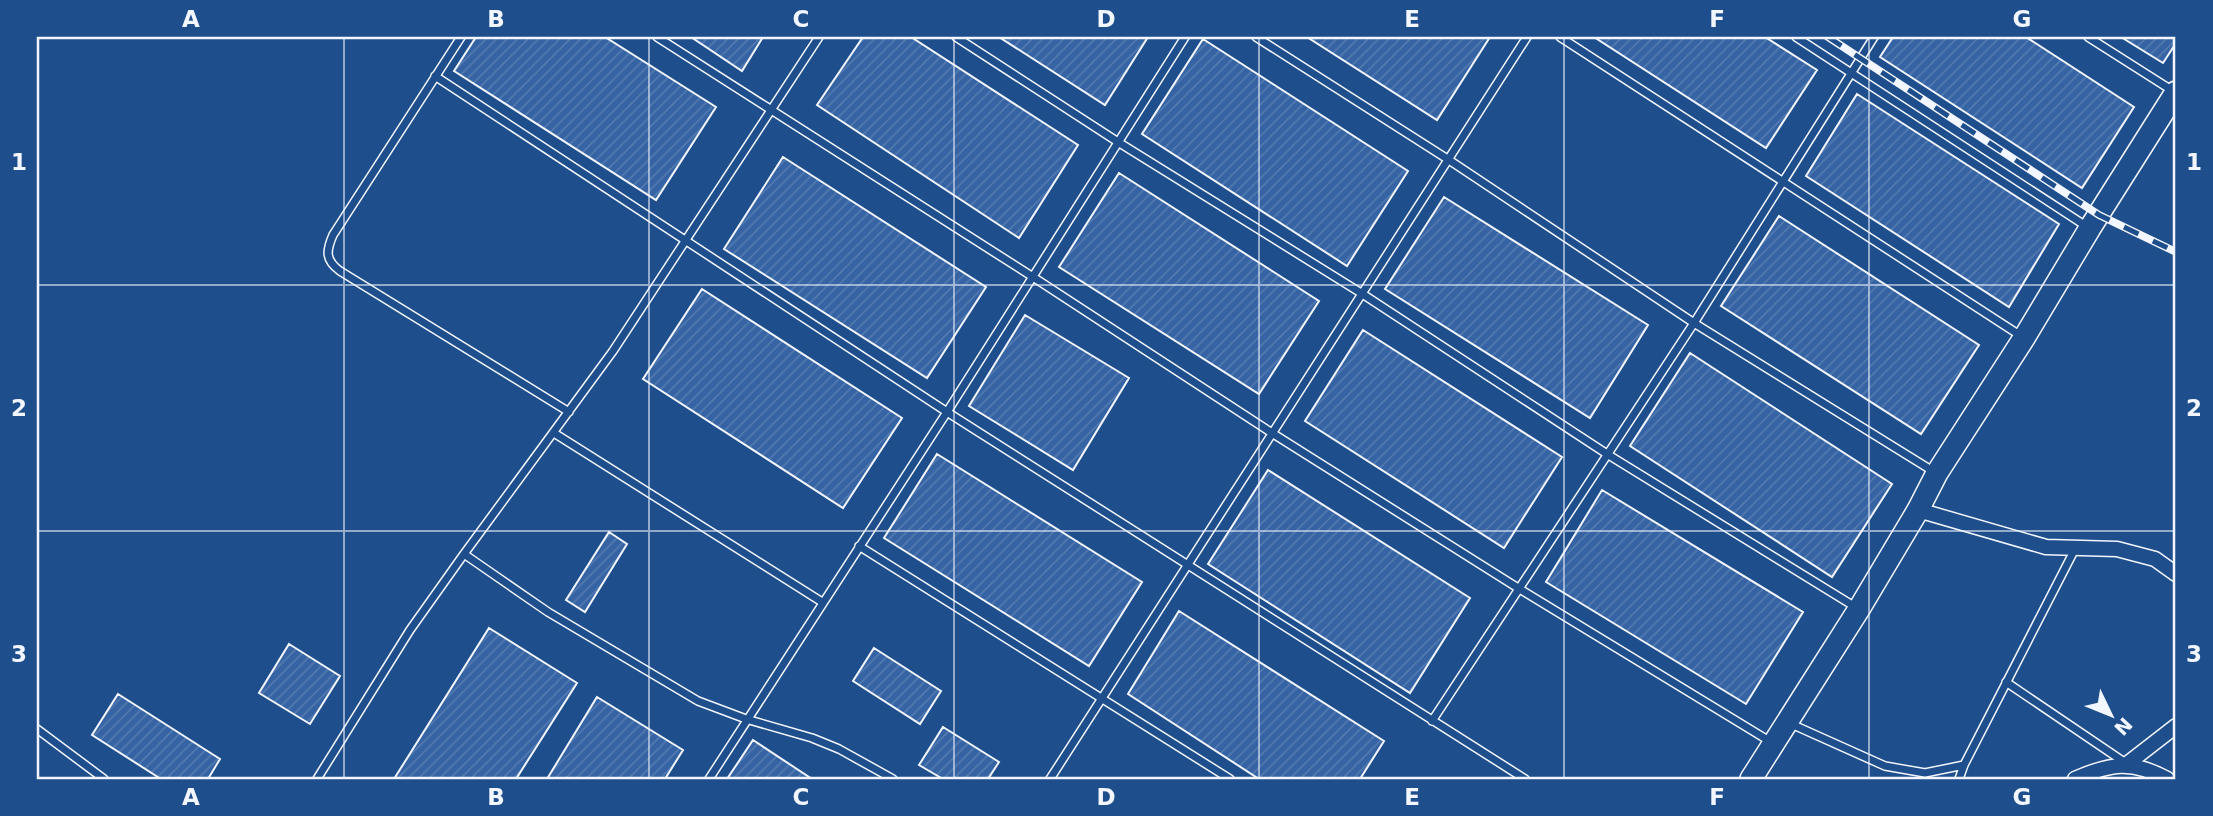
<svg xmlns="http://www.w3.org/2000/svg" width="2213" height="816" viewBox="0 0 2213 816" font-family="'DejaVu Sans',sans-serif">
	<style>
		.building { fill: url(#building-hatch); stroke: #f2f6ff; stroke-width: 2 }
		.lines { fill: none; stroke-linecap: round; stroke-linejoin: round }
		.lane-casing { stroke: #f2f6ff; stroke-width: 10 }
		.street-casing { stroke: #f2f6ff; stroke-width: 17 }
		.secondary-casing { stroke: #f2f6ff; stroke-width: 24 }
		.lane { stroke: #1f4e8c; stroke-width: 7 }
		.street { stroke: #1f4e8c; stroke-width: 14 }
		.secondary { stroke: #1f4e8c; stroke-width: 21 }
		.rail-casing { stroke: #f2f6ff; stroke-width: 8 }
		.rail { stroke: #1f4e8c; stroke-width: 5; stroke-dasharray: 16; stroke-linecap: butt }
		.grid { fill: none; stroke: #f2f6ff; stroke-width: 2; stroke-opacity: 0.55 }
		.neatline { fill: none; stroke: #f2f6ff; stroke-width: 2.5 }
		.grid-label { font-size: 23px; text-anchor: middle; font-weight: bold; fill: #f2f6ff }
	</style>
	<defs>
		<pattern id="building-hatch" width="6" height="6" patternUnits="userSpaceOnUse" patternTransform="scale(1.75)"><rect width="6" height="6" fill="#3563a3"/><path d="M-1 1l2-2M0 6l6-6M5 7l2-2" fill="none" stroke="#537ab1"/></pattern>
	</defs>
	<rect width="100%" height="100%" fill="#1f4e8c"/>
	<path class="building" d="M476,37h129l111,70 -60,93 -202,-129z
		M691,37h72l-21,34z
		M863,37h48l167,108 -59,93 -202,-133z
		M999,37h149l-43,68z
		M1307,37h183l-53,83z
		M1594,37h171l52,33 -51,78z
		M1893,37h133l108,70 -52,81 -202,-131z
		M2121,37h55v6l-13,20z
		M1203,39l205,132 -61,95 -205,-132z
		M1857,94l202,130 -50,83 -203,-131z
		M783,157l203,130 -59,91 -203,-129z
		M1119,173l200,128 -60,93 -200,-127z
		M1444,197l204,128 -58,93 -205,-129z
		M1779,216l200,129 -58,89 -200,-128z
		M702,289l200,129 -59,90 -200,-129z
		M1025,315l104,63 -56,92 -104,-64z
		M1363,330l199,127 -58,91 -199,-127z
		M1690,353l202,131 -60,93 -202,-131z
		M937,454l205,128 -53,84 -205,-128z
		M1268,470l202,128 -60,95 -202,-129z
		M1602,490l201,122 -57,92 -200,-122z
		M609,532l18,12 -42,68 -19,-12z
		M1179,611l205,130 -24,38h-101l-131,-85z
		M489,628l88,55 -61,96h-122z
		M289,644l51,32 -30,48 -51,-31z
		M874,648l67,43 -21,33 -67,-43z
		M118,694l102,65 -12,20h-47l-69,-44z
		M597,697l86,53 -18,29h-118z
		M943,727l56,35 -11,17h-45l-24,-14z
		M753,740l59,39h-85z"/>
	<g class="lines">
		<defs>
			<path id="lane" d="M461,37l-128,198c-7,16 -8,25 7,36l229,141
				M657,37l376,240 239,156 246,155 253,154
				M956,37l162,105 243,151 246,161 250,154
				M1256,37l193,123 245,163 242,150
				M1560,37l461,299
				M1796,37l293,191
				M2088,37l85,54
				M435,76l512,336 578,367
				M554,433l268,169
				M859,546l371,233
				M464,554l149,-203 206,-314
				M2006,682l121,82
				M1432,721l262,-398 180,-286
				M1789,723l96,43 40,7 39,-8
				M37,729l67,50
				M317,779l93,-149 54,-76 84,58 150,89 48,18 66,19 27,11 54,30
				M709,779l238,-367 238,-375
				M1050,779l477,-742
				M1959,779l5,-14 111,-216"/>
			<path id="street" d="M1918,510l128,37 71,2 38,10 21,15
				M2127,764l49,-38
				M2075,779c36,-16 57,-19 92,0"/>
			<path id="secondary" d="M1751,779l108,-170 59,-99 19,-37 87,-135 66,-110 86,-136"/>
		</defs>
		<use href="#lane" class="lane-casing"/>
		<use href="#street" class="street-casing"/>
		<use href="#secondary" class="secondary-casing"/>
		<use href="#lane" class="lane"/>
		<use href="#street" class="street"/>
		<use href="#secondary" class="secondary"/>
		<defs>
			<path id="rail" d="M1828,37l271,178 77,37"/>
		</defs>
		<use href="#rail" class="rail-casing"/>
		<use href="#rail" class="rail"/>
	</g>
	<path class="grid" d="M344,37v742M649,37v742M954,37v742M1259,37v742M1564,37v742M1869,37v742M37,285h2139M37,531h2139"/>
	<rect width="2213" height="816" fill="none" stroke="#1f4e8c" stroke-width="77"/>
	<g transform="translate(2111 715) rotate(133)" stroke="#1f4e8c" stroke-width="5" paint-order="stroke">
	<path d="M0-5L12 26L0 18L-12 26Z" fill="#f2f6ff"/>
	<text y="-10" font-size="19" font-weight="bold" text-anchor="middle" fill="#f2f6ff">N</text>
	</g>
	<rect x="38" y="38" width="2136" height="740" class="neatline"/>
	<g class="grid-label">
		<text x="191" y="27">A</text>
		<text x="496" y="27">B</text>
		<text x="801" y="27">C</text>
		<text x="1106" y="27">D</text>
		<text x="1412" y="27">E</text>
		<text x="1717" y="27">F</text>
		<text x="2022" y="27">G</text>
		<text x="19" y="170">1</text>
		<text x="2194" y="170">1</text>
		<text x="19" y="416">2</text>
		<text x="2194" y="416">2</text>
		<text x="19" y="662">3</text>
		<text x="2194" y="662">3</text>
		<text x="191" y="805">A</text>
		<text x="496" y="805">B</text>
		<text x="801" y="805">C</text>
		<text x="1106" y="805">D</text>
		<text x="1412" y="805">E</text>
		<text x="1717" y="805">F</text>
		<text x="2022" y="805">G</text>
	</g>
</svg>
